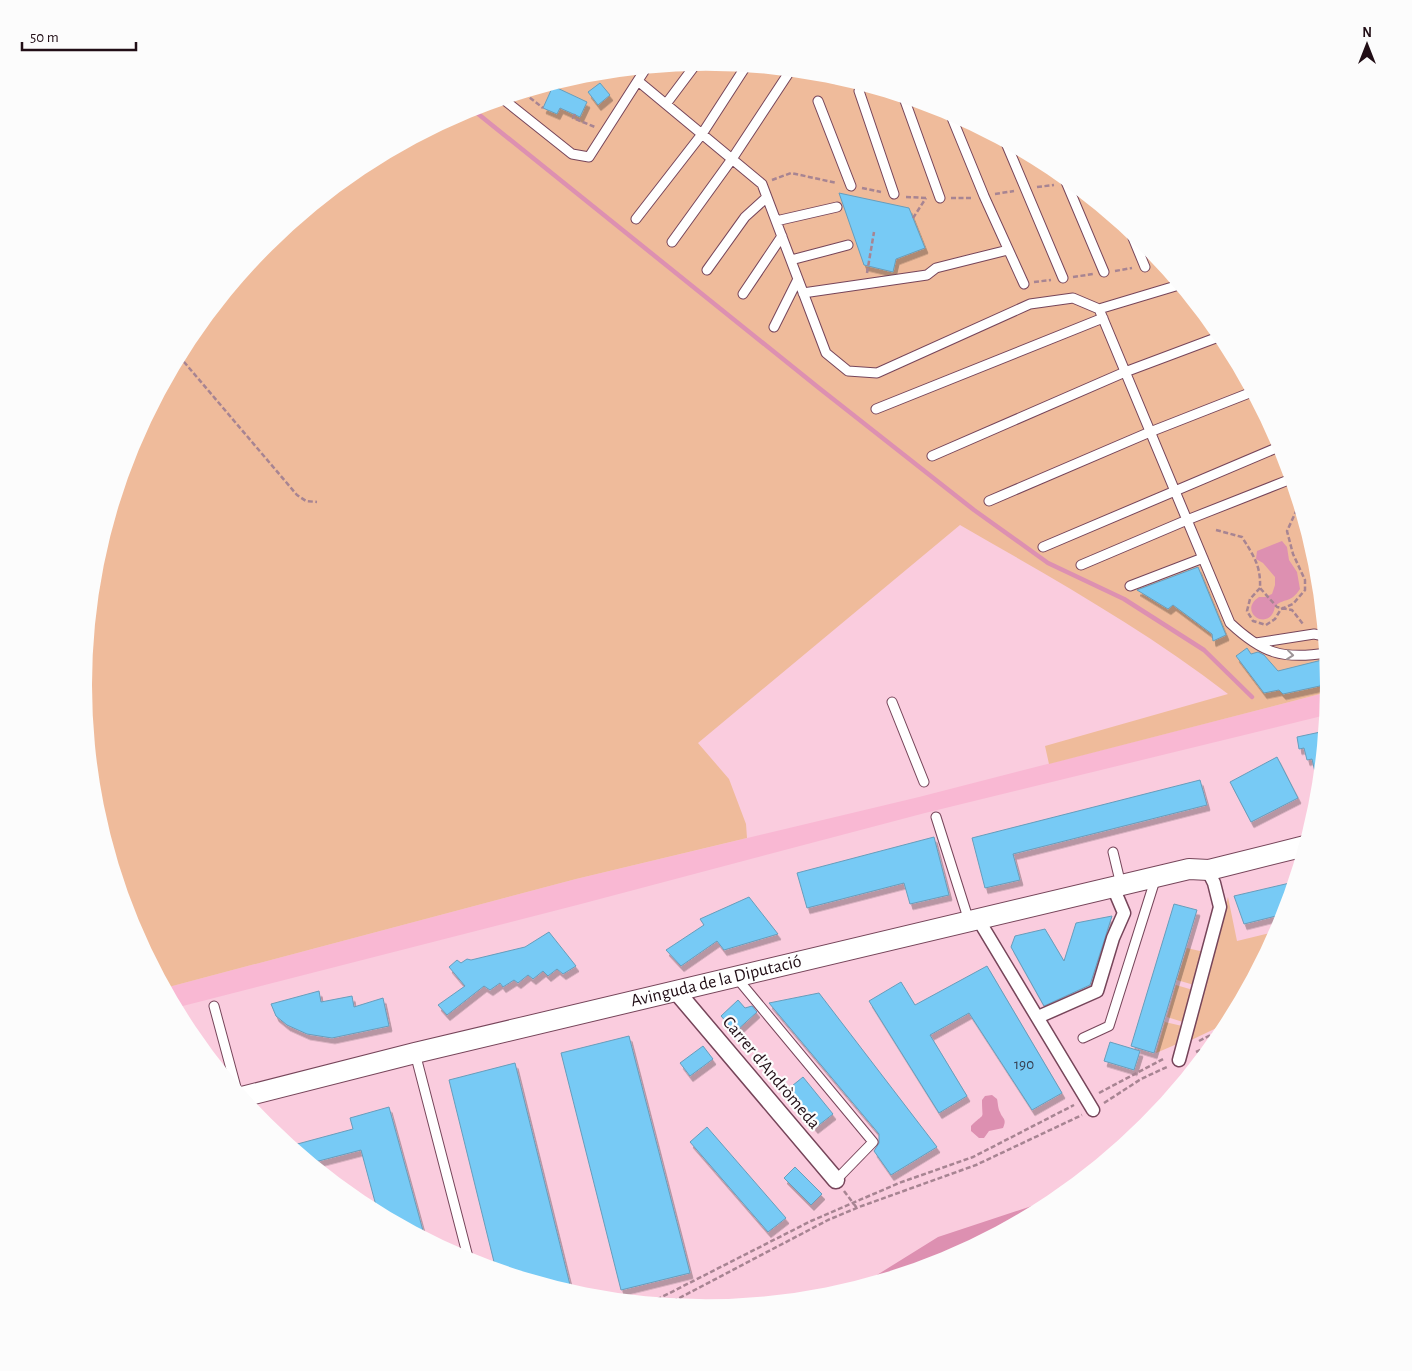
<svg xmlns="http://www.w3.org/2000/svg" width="1412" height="1371" viewBox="0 0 1412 1371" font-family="'Alegreya Sans',sans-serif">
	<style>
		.built { fill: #f9b8d3 }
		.green { fill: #efbb9b }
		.water { fill: #dd90b1 }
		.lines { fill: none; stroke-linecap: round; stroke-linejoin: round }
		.stream { stroke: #dd90b1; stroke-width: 4.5 }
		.building { fill: #77caf5; stroke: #679dbb; filter: url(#shadow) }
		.service-casing { stroke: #76455a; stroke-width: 11 }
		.pedestrian-casing { stroke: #76455a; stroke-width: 15 }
		.minor-casing { stroke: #76455a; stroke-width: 19 }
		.tertiary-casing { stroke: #76455a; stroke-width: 22 }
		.path { stroke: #a78492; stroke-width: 2.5; stroke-dasharray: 5 2.5; stroke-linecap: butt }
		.service { stroke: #fff; stroke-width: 9 }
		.pedestrian { stroke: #fff; stroke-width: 12 }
		.minor { stroke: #fff; stroke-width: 16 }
		.tertiary { stroke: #fff; stroke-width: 20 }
		.oneway { stroke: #9b9396 }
		.labels { text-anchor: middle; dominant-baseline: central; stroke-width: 4.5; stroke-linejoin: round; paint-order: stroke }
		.number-label { font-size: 15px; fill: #363d4e }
		.street-label { font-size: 18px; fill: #210e16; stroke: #fcfcfc }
	</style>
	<defs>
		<filter id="shadow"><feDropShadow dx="3" dy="5.5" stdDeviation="0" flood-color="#0004"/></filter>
	</defs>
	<rect width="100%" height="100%" fill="#faccde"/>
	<path class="built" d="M1328,692l-2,23 -401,98 -344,91 -406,104 -10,-20 411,-109 343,-82z"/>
	<path class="green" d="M706,63l122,12 117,35 107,58 95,77 77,95 58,107 35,117 11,128 -279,72 -4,-18 183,-52c-84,-65 -176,-116 -268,-169l-262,218 31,36 17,45 1,14 -171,41 -411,109 -35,-64 -35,-117 -12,-122 12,-121 36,-117 57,-108 78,-94 94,-78 108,-57 117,-36z
		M1228,897l9,44 41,-10 -49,91 -46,22z
		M1187,948l17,4 -10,33 -17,-5z
		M1176,985l17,5 -10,32 -16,-5z
		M1165,1022l17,4 -5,18 -21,9z"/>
	<path class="water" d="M1282,541l5,6 2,13 8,12 3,17c-10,15 -14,8 -25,17 -4,28 -39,6 -16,-9h6l7,-3 3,-9v-8l-12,-14 -7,-4 1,-8z
		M992,1095l5,4c1,4 1,10 3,13 3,8 7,6 3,16l-14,3 -5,7h-5l-8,-7v-5c15,-15 11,-4 11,-26l3,-4z
		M1062,1196l-10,8 -108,57 -88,27 82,-51z"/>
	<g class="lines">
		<path class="stream" d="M472,109l347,279 155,122 74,53 76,36 80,51 48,47"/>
	</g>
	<path class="building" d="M600,83l10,12 -12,10 -10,-13z
		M553,86l34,16 -7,15 -20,-9 -3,6 -14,-6z
		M839,193l70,15 16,40 -29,11 -3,13 -29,-7z
		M1198,567l28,68 -13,6 -1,-7 -39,-29 -5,4 -31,-19z
		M1247,648l4,6 7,-2 6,3 14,16 48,-12 3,25 -46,10 -4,-4 -15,3 -28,-37z
		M1325,731l-5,50h-3l-5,-22 -5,1 -3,-12 -5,1 -2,-12z
		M1277,757l21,41 -47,24 -21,-40z
		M1200,780l7,25 -194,49 7,26 -35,8 -13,-50z
		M934,837l15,58 -39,9 -6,-21 -97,25 -10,-35z
		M1294,882l-10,32 -40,10 -10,-28z
		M749,897l29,37 -54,16 -7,-9 -36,25 -15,-16 38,-25 -4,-6z
		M1174,904l23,6 -43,143 -23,-7z
		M1112,916l-22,69 -46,21 -33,-59 4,-11 30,-7 19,32 12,-38z
		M549,932l27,34 -13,8 -6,-5 -9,7 -5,-5 -10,8 -5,-4 -10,8 -4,-3 -11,7 -3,-4 -10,7 -6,-4 -37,29 -9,-10 27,-19 -16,-19 8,-7 4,3 6,-4 4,1 54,-13z
		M987,966l75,127 -30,17 -63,-97 -39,22 37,61 -28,17 -70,-112 32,-19 14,23z
		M319,991l2,11 31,-6 2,11 29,-9 6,28 -57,12 -25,-4 -20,-9 -11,-9 -5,-12z
		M819,993l118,154 -46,28 -17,-24 5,-8v-9l-110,-131z
		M738,1000l7,8 7,-2 5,6 -22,20 -14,-16z
		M629,1036l61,237 -69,17 -60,-237z
		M1110,1042l30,9 -6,19 -30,-9z
		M703,1046l10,13 -23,17 -10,-13z
		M515,1063l57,230 -76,-23 -47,-190z
		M803,1077l30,37 -18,14 -14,-17 3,-1 -17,-20z
		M389,1107l36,131 -47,-25 -17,-63 -50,13 -21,-17 63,-17 -3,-11z
		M707,1127l79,91 -18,14 -78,-90z
		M795,1167l27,27 -11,11 -27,-27z"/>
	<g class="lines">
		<defs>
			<path id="service" d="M638,81l124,103 64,169 22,18 29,2 153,-69 43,-6 26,11
				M859,91l35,103
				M904,98l36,100
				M503,99l69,55 17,3 57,-89
				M818,101l33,85
				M666,104l30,-40
				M950,113l34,83 40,88
				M1006,143l57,135
				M1064,177l40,95
				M636,219l66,-85 44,-68
				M776,221l61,-14
				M1131,233l14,34
				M672,242l60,-83 58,-88
				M791,260l57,-15
				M707,270l38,-53 22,-20
				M1179,285l-80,24 131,314c32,30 52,37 96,30
				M803,293l124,-18 9,-7 72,-18
				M743,294l39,-58
				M774,327l24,-48
				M876,409l227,-91
				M932,456l193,-84 96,-36
				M989,501l161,-69 102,-40
				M1043,547l238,-101
				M1081,565l106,-45 104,-41
				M1130,586l73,-28
				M1256,643l58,-9 10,2
				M892,702l32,80
				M936,817l33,104
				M1113,852l8,33
				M736,977l137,165 -37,38
				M214,1006l23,85
				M1083,1038l26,-12 47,-149
				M415,1053l54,208"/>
			<path id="pedestrian" d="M978,919l115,191
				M1038,1017l59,-26 16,-53 11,-25 -11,-26
				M1179,1060l41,-153 -6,-24 -3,-6"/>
			<path id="minor" d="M676,991l160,189"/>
			<g id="tertiary">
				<path id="s1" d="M242,1097l173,-44 774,-184 20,1 96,-24"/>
			</g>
		</defs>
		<use href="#service" class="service-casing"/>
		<use href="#pedestrian" class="pedestrian-casing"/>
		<use href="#minor" class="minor-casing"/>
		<use href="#tertiary" class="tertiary-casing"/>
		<path class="path" d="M826,74l8,9 10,-3
			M524,93l19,15
			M575,114l-2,4 22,9
			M772,180l19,-7 46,10
			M1037,187l17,-2
			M862,188l19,4
			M995,194l19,-3
			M906,197l22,1
			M951,198h21
			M913,218l13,-20
			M1155,265l7,-1
			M1115,271l17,-3
			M867,273l7,-41
			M1073,277l20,-3
			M1034,282l17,-2
			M179,356l118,139 9,6 11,1
			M1216,530l26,7c11,18 19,28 18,51l17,19 15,3 11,14
			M1260,588l-10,11 -3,12 6,10 13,4 9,-6 6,-10 12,-5 12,-14v-10l-12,-26 -6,-23 12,-26
			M1199,1041l27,-14
			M1196,1052l19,-9
			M1099,1093l66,-35
			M1104,1103l37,-24 28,-13
			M844,1191l13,17
			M650,1303l161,-82 88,-38 74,-26 101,-52
			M666,1305l162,-85 31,-13 117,-42 106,-50"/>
		<use href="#service" class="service"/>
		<use href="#pedestrian" class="pedestrian"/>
		<use href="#minor" class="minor"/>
		<use href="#tertiary" class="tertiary"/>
	</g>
	<defs><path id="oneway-chevron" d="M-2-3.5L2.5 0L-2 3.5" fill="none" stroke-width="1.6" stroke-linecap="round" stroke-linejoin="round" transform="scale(1.25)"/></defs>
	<use class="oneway" href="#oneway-chevron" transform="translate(1290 655) rotate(6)"/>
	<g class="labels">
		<g class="number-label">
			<text x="1024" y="1064">190</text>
		</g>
		<g class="street-label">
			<text stroke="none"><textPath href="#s1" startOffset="488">Avinguda de la Diputació</textPath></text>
			<text transform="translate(771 1073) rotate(50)">Carrer d'Andròmeda</text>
		</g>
	</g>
	<path d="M0 0H1412V1371H0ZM92 685a614 614 0 1 1 1228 0a614 614 0 1 1-1228 0Z" fill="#fcfcfc" fill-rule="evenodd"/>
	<g transform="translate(1367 45)" stroke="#fcfcfc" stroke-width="4" paint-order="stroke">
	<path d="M0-4L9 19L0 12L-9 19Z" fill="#210e16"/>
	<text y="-8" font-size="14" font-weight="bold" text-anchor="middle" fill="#210e16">N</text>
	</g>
	<path d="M22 42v8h114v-8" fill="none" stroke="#210e16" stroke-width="2.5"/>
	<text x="30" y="42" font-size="15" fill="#210e16" stroke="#fcfcfc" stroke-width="4" paint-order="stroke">50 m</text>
</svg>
